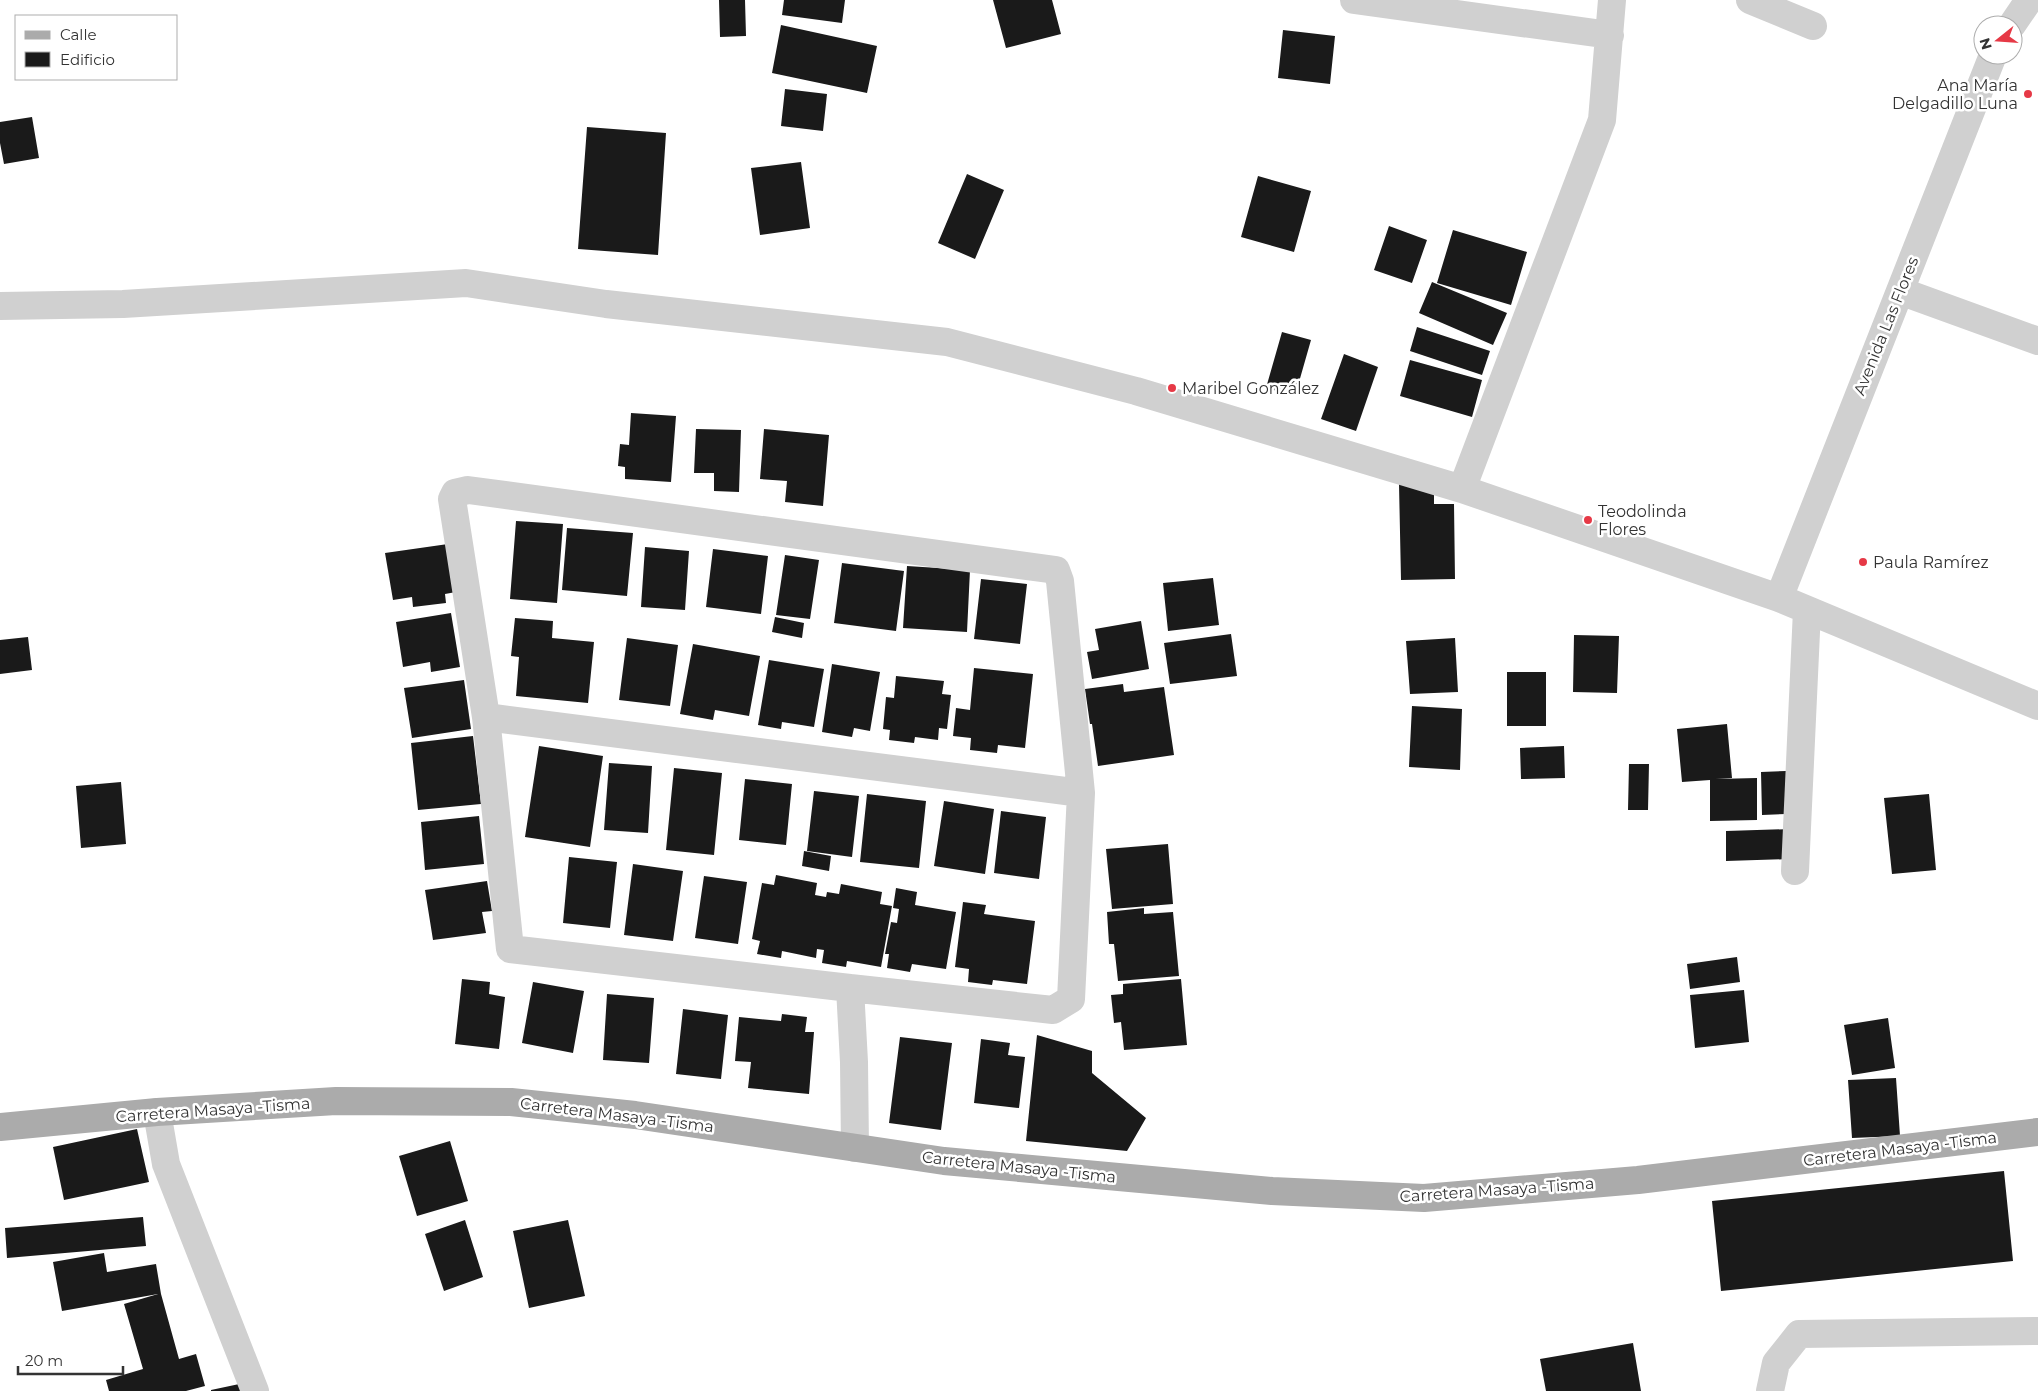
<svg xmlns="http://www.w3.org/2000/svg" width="2038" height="1391" viewBox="0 0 2038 1391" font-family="Montserrat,sans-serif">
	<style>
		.building { fill: #1a1a1a }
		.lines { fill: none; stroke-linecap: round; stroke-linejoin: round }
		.minor { stroke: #d0d0d0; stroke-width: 28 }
		.major { stroke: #ababab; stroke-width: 28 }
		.poi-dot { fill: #e63946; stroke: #fff; stroke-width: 2 }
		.labels { text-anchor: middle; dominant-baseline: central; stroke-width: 5; stroke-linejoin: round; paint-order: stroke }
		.poi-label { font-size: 16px; fill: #333; stroke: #fff; text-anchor: start }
		.street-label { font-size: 16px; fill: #333; stroke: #fff }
	</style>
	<rect width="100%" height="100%" fill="#fff"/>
	<path class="building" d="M719,0h26l1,36 -26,1z
		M784,0h61l-3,23 -60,-8z
		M993,0h59l9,34 -55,14z
		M781,25l96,21 -10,47 -95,-20z
		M1283,30l52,6 -5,48 -52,-6z
		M785,89l42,5 -4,37 -42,-5z
		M32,117l7,41 -35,6 -4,-21v-21z
		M587,127l79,6 -8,122 -80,-6z
		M801,162l9,66 -50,7 -9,-67z
		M967,174l37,16 -29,69 -37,-16z
		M1258,176l53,15 -17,61 -53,-15z
		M1389,226l38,14 -15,43 -38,-13z
		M1453,230l74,22 -16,53 -74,-22z
		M1432,282l75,31 -14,32 -74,-32z
		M1417,327l73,24 -8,24 -72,-24z
		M1282,332l29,8 -16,56 -29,-8z
		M1344,354l34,13 -22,64 -35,-12z
		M1410,360l72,20 -10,37 -72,-21z
		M631,413l45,3 -5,66 -46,-3v-12l-7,-1 2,-22 9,1z
		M696,429l45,1 -2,62 -25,-1v-18h-20z
		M764,429l65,6 -6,71 -38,-4 2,-21 -27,-2z
		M1399,484h35v20h20l1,75 -54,1z
		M516,521l47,3 -6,79 -47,-4z
		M567,528l66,5 -6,63 -65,-6z
		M448,544l8,48 -11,2 1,9 -33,4 -1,-10 -19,3 -8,-47z
		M645,547l44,4 -4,59 -44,-3z
		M713,549l55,7 -7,58 -55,-7z
		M785,555l34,5 -9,59 -34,-4z
		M842,563l62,8 -8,60 -62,-8z
		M907,566l63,4 -3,62 -64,-4z
		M1213,578l6,47 -51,6 -5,-48z
		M981,579l46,5 -7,60 -46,-5z
		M451,613l9,54 -29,5 -1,-10 -27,5 -7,-45z
		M775,617l29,6 -2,15 -30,-6z
		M515,618l38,3 -1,17 42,4 -6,61 -72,-7 3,-39 -8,-1z
		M1141,621l8,48 -57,10 -5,-27 12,-2 -4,-21z
		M1231,634l6,42 -67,8 -6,-41z
		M1574,635l45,1 -2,57 -44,-1z
		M28,637l4,33 -32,4v-34z
		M627,638l51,7 -8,61 -51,-6z
		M1455,638l3,54 -48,2 -4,-53z
		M693,644l67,12 -11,60 -34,-6 -2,10 -33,-6z
		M769,660l55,9 -10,58 -32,-5 -1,7 -23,-4z
		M832,664l48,8 -10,59 -16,-3 -2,9 -30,-5z
		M974,668l59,6 -8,74 -27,-3 -1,8 -27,-3 1,-12 -18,-2 3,-28 14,2z
		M1507,672h39v54h-39z
		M896,676l48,5 -2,13 9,1 -4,34 -8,-1 -1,12 -23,-3 -1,6 -25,-3 1,-10 -7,-1 3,-32 8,1z
		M464,680l7,49 -59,9 -8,-50z
		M1123,684l1,8 40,-5 10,68 -76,11 -6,-42h-2l-5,-35z
		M1412,706l50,3 -2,61 -51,-3z
		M1727,724l5,54 -16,1 41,-1v42l-47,1v-41l-28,2 -5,-53z
		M473,736l8,68 -63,6 -7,-67z
		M539,746l64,10 -13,91 -65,-10z
		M1564,746l1,32 -44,1 -1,-31z
		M609,763l43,3 -4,67 -44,-3z
		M1629,764h20l-1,46h-20z
		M674,768l48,5 -8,82 -48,-5z
		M1786,771l1,43 -25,1 -1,-43z
		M745,779l47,5 -6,61 -47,-5z
		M121,782l5,62 -45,4 -5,-62z
		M814,791l45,5 -7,61 -45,-6z
		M867,794l59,7 -7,67 -59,-6z
		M1929,794l7,76 -44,4 -8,-76z
		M944,801l50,8 -9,65 -51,-8z
		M1001,811l45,6 -7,62 -45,-6z
		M479,816l5,48 -59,6 -4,-48z
		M1791,829l1,30 -66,2v-30z
		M1168,844l5,60 -61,5 -6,-60z
		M804,851l27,5 -2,15 -27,-5z
		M569,857l48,5 -7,66 -47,-5z
		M633,864l50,7 -10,70 -49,-6z
		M776,875l41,8 -2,12 11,2 1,-5 12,2 2,-10 41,8 -2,12 12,2 -11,61 -34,-6 -1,6 -24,-4 2,-13 -7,-1 -1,9 -34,-7 -1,7 -24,-4 3,-13 -8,-2 10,-56 12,2z
		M704,876l43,6 -9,62 -43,-6z
		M487,881l5,30 -10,1 4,21 -53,7 -8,-50z
		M896,888l21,4 -2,13 41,7 -10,57 -34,-5 -2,8 -23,-4 2,-14h-4l6,-32 6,1 2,-14 -6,-1z
		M963,902l23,3 -2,9 51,7 -8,63 -34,-4 -1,5 -24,-3 1,-13 -14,-2z
		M1144,908v6l29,-2 6,64 -61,5 -4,-37h-5l-2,-32z
		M1737,957l3,25 -50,7 -3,-25z
		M462,979l28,3 -1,12 16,3 -6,52 -44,-5z
		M1181,979l6,66 -63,5 -3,-28 -7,1 -3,-28 12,-1v-10z
		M533,982l51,9 -11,62 -51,-10z
		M1744,990l5,52 -54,6 -5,-53z
		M607,994l47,4 -5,65 -46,-3z
		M683,1009l45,6 -7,64 -45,-5z
		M782,1014l25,3 -2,15h9l-5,62 -61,-6 3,-26 -16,-1 4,-44 42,4z
		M1888,1018l7,50 -43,7 -8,-50z
		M1037,1035l55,16v22l54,45 -19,33 -101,-10z
		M900,1037l52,6 -11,87 -52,-7z
		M981,1039l29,4 -2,12 17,2 -6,51 -45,-5z
		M1896,1078l4,58 -48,2 -4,-58z
		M137,1129l12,53 -85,18 -11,-53z
		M450,1141l18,60 -51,15 -18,-60z
		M2004,1171l9,90 -292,30 -9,-90z
		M143,1217l3,29 -139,12 -2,-30z
		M465,1220l18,57 -39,14 -19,-57z
		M568,1220l17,76 -56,12 -16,-77z
		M104,1253l3,19 49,-8 5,30 18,65 17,-5 9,32 -19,5h-77l-3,-11 37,-11 -19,-65 34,-10 -96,17 -9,-49z
		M1633,1343l8,48h-95l-6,-32z
		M244,1383l2,8h-35v-1z"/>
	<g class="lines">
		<path class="minor" d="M1354,0l256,35
			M1750,0l63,26
			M2012,25l17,-25
			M1900,291l138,50
			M0,306l123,-2 343,-21 140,21 341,38 189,49 326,98 317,109 259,108
			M1462,489l140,-369 10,-120
			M1779,598l214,-543
			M486,717l595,76
			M1795,871l12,-261
			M850,988l-340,-39 -24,-232 -34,-218 3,-6 13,-3 588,80 4,11 21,212 -10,206 -18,11 -203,-22 4,74 1,86
			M157,1112l9,52 89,227
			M1770,1391l6,-28 23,-29 239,-3"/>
		<path class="major" d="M0,1127l157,-15 179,-11 175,1 124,13 309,46 328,30 152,7 214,-18 400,-48"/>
	</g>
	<g class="poi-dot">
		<circle cx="2028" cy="94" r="5"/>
		<circle cx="1172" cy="388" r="5"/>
		<circle cx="1588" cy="520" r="5"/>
		<circle cx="1863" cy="562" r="5"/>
	</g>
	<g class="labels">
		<g class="poi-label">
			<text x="2018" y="85" text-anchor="end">Ana María<tspan x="2018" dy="18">Delgadillo Luna</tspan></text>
			<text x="1182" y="388">Maribel González</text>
			<text x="1598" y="511">Teodolinda<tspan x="1598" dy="18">Flores</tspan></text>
			<text x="1873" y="562">Paula Ramírez</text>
		</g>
		<g class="street-label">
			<text transform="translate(1886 326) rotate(-68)">Avenida Las Flores</text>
			<text transform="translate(213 1110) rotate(-4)">Carretera Masaya -Tisma</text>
			<text transform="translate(617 1115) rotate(7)">Carretera Masaya -Tisma</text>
			<text transform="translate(1900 1149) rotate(-7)">Carretera Masaya -Tisma</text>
			<text transform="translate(1019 1167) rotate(6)">Carretera Masaya -Tisma</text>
			<text transform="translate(1497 1190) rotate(-4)">Carretera Masaya -Tisma</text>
		</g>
	</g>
	<rect x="15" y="15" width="162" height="65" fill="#ffffff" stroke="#adadad"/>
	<rect x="25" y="31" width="25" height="8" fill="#ababab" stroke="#adadad"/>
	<text x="60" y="40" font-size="15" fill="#333333">Calle</text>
	<rect x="25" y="52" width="25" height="15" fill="#1a1a1a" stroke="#adadad"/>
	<text x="60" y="65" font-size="15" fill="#333333">Edificio</text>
	<g transform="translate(1998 40) rotate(253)"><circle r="24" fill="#ffffff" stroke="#adadad"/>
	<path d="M0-4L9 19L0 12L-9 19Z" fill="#e63946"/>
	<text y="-8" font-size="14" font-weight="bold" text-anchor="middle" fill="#333333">N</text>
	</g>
	<path d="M18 1366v8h105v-8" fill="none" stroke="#333333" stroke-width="2.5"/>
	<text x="25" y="1366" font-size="15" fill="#333333" stroke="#ffffff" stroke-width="4" paint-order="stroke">20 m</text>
</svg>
